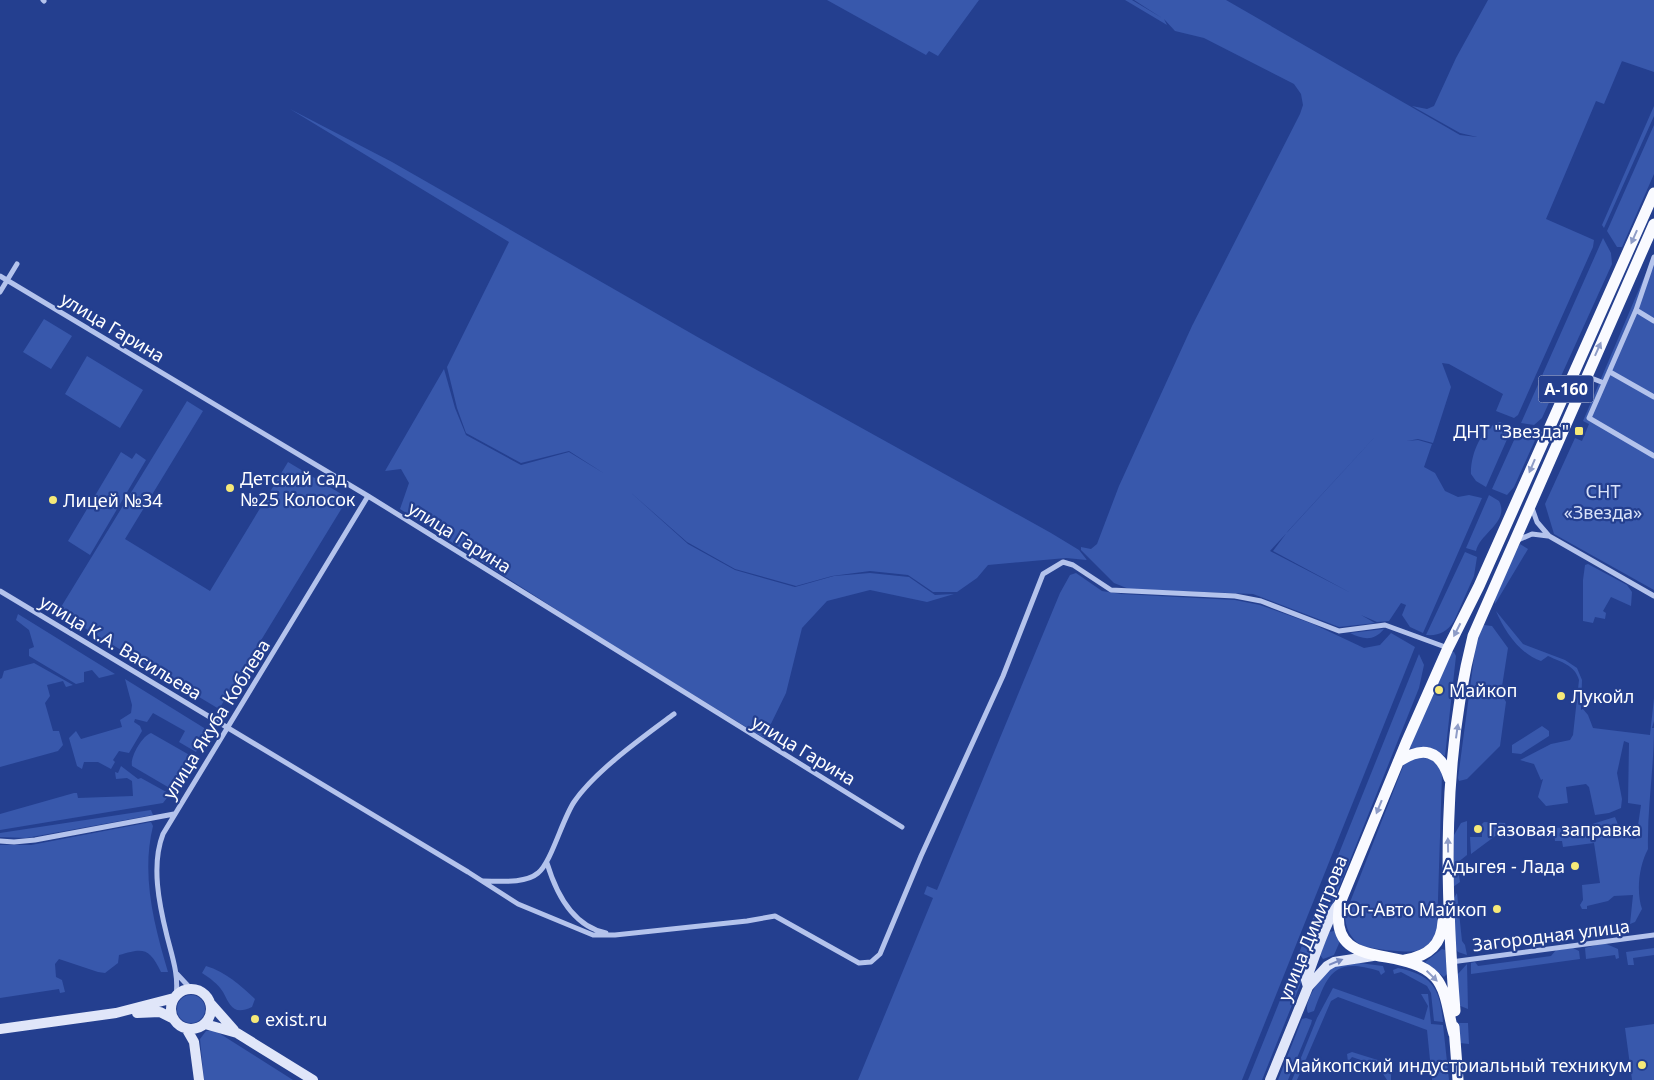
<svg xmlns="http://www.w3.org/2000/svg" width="1654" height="1080" viewBox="0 0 1654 1080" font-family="'Noto Sans',sans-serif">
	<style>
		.green { fill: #3858ac; fill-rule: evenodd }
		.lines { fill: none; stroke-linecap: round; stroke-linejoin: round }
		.street { stroke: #b4c3ec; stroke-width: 5 }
		.secondary { stroke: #e0e6f9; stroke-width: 10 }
		.primary { stroke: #f9faff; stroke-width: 11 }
		.oneway { fill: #8e9cc7 }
		.oneway2 { fill: #798abf }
		.poi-dot { fill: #f6e978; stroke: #243f8f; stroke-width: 2 }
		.labels { text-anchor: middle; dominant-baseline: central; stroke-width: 4.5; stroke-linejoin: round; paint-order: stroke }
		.shield { fill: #243f8f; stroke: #bdc5dd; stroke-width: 1 }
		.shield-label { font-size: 16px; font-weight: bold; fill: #fff }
		.street-label { font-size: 18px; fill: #fff; stroke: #243f8f }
		.poi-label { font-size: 18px; fill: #fff; stroke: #243f8f; text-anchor: start }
		.park-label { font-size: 18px; fill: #d9e2f9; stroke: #243f8f }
	</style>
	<rect width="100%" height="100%" fill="#243f8f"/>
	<path class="green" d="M827,0h152l-41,56 -9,-5 -3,4z
		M1125,0h7l30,18 -28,-18h92l234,135 17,2 -17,-4 -48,-27 15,3 7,-3 22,-48 32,-58h166v72l-35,-12 3,1 -18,43 -8,-3 -50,118 48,21 -1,7 -75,168 -4,3 -18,-7 7,-17 -54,-30 -7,-1 9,24 -18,56 -15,-4 -11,2 11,-1 14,4 -8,23 11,6 10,18 13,6 11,-2 13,3 -59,135 -13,-6 -8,-12 4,-10 -5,-2 -12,18 -12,1 -16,-7 14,8 -36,4 -86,-33 -124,-5 -15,-6 -33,-33v-3l10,2 6,-5 22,-58 73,-160 108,-212 3,-9 -2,-11 -7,-10 -90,-46 -29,-7 -11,-12 3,6zM1384,427l-96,104 -15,20 78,42 -81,-42z
		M1654,106v10l-50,112 -2,-3z
		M290,109l102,53 309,177 350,194 28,17 8,10 -21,-2 -78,7 -11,13 -20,14h-24l-25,-17 -38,-4 -38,5 -36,10 -61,-17 -48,-27 -58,-51 59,53 47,26 60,17 39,-11 36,-3 39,4 26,18 19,-1 -27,8 -57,-12 -43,11 -25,27 -16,65 -22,45 -157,-96 -207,-133 9,-26 -8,-14 -16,2 59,-102 11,39 11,27 55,30 48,-13 36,22 -36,-23 -48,12 -55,-30 -9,-25 -10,-41 62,-125z
		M1654,125v49l-32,73h-5l-10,-16z
		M1603,238l8,15 1,11 -70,154 -8,7 -13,-2z
		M1654,254v336l-100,-56 -9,-30 30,-66 7,3 7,-17 -6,-3z
		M44,319l28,17 -21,33 -28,-17z
		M87,356l56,34 -23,38 -55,-34z
		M187,401l16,10 -78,128 85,52 78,-129 60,36 -129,211 -161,-97z
		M1500,422l12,6 -26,59 -10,-6 -5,-7c-1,-18 10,-47 29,-52z
		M1519,429l11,4 6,5 -22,49 -7,8 -15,-6z
		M121,452l11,7 4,-6 10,7 -56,95 -22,-14z
		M1489,495l10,6c11,21 -19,32 -23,50l-10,-3z
		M1520,544l8,5 -33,55c-2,-21 15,-43 25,-60z
		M1465,552l12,5 -3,19 -20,45c-7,11 -15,15 -28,14z
		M1588,564l39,21 5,7 -1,14 -20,-9 -8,14 3,2 -1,6 -10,-2 -2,6 -10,-2v-41l2,-15z
		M1076,573l26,18 19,3 114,6 25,5 53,19 51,24 16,-3 11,-12 24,14 -173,433h-384l75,-182 -9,-4 3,-8 10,4 123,-297 10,-18z
		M1496,611l27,33 42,16 12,8 5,12 -1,30 2,-1 5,6 5,13 57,7 4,-37v23l-2,7h2c0,41 -7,81 -6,121 -9,17 -12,42 -6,60l-7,13 -5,2 3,-29 -19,1 -6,5 -21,5v3h-5l-2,-4 3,-5 -1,-15 18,-2 -6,-40 -31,4 -1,-6h-7l-1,-9 2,-4 33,-3 26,-8 8,20 13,2 5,-34 -13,-2 1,-60 -5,-2 -7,32 5,26 -1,9 -12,5 -14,2 -6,-28 -3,-3 -20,3 2,16 -22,3 -8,-9 5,-18 -2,1 -7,-16 -14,-4 31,-16 19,-4 3,-5 6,-55c-4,-15 -18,-18 -31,-24l-7,5c-20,-6 -37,-30 -45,-50z
		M18,614l97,60 -16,4 -7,-8 -8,2v10l-8,2 -47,-28v-7l5,-2 -5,-17 -13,-10z
		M1484,625l8,1 16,22 -7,45 5,9 -6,44 -33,33 -8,2 -1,-3 19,-143z
		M1384,629c-10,12 -20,11 -34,4z
		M1452,652h2l2,4 -11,100 -17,-9 -21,2z
		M1419,654l5,11 -5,23 -157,392h-14z
		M34,663l39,22 -7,2 -3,-6 -16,4 3,11 -5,7 8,28h6l4,14 -5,6 -58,16v-88l2,-1 2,-7z
		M125,679l84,52 -13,21 -17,-10 6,-11 -32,-18 -6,9 -12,-3 -1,3 6,4 2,5 -13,22 -10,-2 -6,9 2,2 -4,7 -13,-7h-14l-2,7 -5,-3 -8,-28 7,-7 5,8 41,-12 -2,-7 11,-7 1,-8z
		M1542,726l7,5v5l-28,18 -9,-1v-8z
		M151,733l42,24 -20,33 -41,-24c-2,-9 10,-30 19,-33z
		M1417,756l19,5 6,13 -5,156c-3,8 -9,17 -18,20 -8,4 -50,-1 -58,-5 -11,-6 -16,-19 -16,-30l59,-151z
		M121,766l17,13 3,-1 29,16 -7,9 -163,27v-16l74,-21h3l1,5 55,-2 -1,-15 -5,-3 -11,1 -1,-7 3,1z
		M151,810l2,5 -127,23 -26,-1v-4z
		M1467,821v34l-10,8 3,19 -7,5 1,-52 7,-12z
		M151,822l2,4c-12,49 1,99 15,146h-7c-12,-25 -18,-24 -42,-17l-1,8 -13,10 -7,-1 -39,-13 -4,5 1,13 6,3 3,12 -5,1 -1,-4 -59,9v-153h31z
		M1484,822l21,1 1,5 -35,26 -1,-17h12v-13z
		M1457,893l5,48 3,4 2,10 -9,-3 -3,-4 -1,-50z
		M1334,931l6,10 -6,14 -11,4 -3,-4 9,-23z
		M1604,943l14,6 1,9 -3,1 -1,-4 -29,4 -1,-11z
		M1573,948l6,3 1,8 -109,15v-11l4,-1 3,4 73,-10 5,-6z
		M1654,948v7l-21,3 1,7h-6l-2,-13z
		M1442,949l3,1 2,24 -3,3 -19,-15z
		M1359,963l24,3 2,6 -4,3 -2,-4c-45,-14 -51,2 -65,40l-6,2c-6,-11 16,-43 28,-48 7,-2 16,-1 23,-2z
		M1467,964l1,45 -10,-4 -1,-30z
		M206,966c20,6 34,19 49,33l-3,8c-19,9 -22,-2 -29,-15 -5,-8 -13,-14 -21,-19z
		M1398,968c34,7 42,20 45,54l-9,-1 -3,-28 -4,-7 -26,-14 -7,2 -1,-4z
		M1333,988l91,32 4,-14 -7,-12h7l3,30 12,1 6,55h-17l-5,-50 -89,-33 -7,4 -34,79h-5l25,-62z
		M177 1009a14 14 0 1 1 28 0a14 14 0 1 1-28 0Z
		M1306,1018l6,2 -1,4 -23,56h-10l22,-56 2,-5z
		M1459,1023h9l1,21 -9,-1z
		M1654,1024v56h-22l-7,-52z
		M214,1030l79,50h-89l-4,-41 6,-8z
		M1352,1052l32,10 7,11v7h-4l-9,-14 -26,-9 -4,5 -1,-8z"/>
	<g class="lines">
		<path class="street" d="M43,0l1,1
			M1654,257l-18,53 -47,108 65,38
			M0,276l368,220 534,331
			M0,292l17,-28
			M1636,310l18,11
			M1610,372l44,25
			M1586,376l18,7
			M1532,508l5,14 12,14 105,60
			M1518,540l14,-6 16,2
			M0,591l468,281 50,32 75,31h22l132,-14 28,-5 84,47 12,-1 9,-8 41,-98 82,-180 40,-102 20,-12 10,3 38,25 124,6 26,5 78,30 46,-6 63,23
			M0,841l14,1 21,-2 139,-26
			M547,863c9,30 25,63 59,70
			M483,881c16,0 42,3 55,-8 13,-10 24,-53 36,-71 21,-31 69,-65 100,-88
			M1451,962l203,-27
			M177,974l14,15
			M176,996c3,-21 -4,-40 -9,-60 -8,-32 -16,-71 -4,-102l205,-338"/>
		<path class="secondary" d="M1308,987l19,-21 7,-4 39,-6
			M171 1009a20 20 0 1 1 40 0a20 20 0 1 1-40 0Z
			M211,1004l23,26
			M137,1013l23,-1 14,7
			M205,1024l32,9 76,47
			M186,1028l8,14 5,38
			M0,1029l116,-16 58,-15
			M1270,1080l38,-93 -2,-7c7,-17 22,-67 34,-77"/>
		<path class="primary" d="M1398,762c24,-16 42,-13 51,16
			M1405,960c23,-4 37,-15 38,-39
			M1455,1011c-10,-125 -13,-252 18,-375l181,-412
			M1454,1027l4,53
			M1454,1034c-6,-19 -6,-42 -19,-57 -31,-34 -109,-3 -95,-74l66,-160 42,-95 31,-62 175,-393"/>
	</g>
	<defs><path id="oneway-solid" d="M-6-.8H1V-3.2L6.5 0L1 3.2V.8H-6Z" transform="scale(1.25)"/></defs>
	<g class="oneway">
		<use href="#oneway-solid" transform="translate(1634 237) rotate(114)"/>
		<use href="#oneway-solid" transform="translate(1598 349) rotate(-66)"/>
		<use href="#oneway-solid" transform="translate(1532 466) rotate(113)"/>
		<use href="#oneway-solid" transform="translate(1457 630) rotate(117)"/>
		<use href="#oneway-solid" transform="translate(1457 731) rotate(-82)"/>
		<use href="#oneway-solid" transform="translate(1379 807) rotate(112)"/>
		<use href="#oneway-solid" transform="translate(1448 845) rotate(-91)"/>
		<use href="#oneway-solid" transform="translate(1432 976) rotate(44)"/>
	</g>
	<use class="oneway2" href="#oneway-solid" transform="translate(1336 962) rotate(-22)"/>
	<g class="poi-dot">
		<rect x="1574" y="426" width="10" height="10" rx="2.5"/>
		<circle cx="230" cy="488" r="5"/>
		<circle cx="53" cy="500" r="5"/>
		<circle cx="1439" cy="690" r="5"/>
		<circle cx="1561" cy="696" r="5"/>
		<circle cx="1478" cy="829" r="5"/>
		<circle cx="1575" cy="866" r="5"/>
		<circle cx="1497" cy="909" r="5"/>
		<circle cx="255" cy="1019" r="5"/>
		<circle cx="1642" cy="1065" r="5"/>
	</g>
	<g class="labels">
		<rect class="shield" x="1538.5" y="375.5" width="55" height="27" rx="4"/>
		<g class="shield-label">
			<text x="1566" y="389">А-160</text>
		</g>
		<g class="street-label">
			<text transform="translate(113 327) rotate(31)">улица Гарина</text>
			<text transform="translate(460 537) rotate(32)">улица Гарина</text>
			<text transform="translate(121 647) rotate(31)">улица К.А. Васильева</text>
			<text transform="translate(216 719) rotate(-58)">улица Якуба Коблева</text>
			<text transform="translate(804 750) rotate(31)">улица Гарина</text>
			<text transform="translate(1312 928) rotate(-68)">улица Димитрова</text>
			<text transform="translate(1551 935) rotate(-7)">Загородная улица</text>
		</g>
		<g class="poi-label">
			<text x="1569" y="431" text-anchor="end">ДНТ "Звезда"</text>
			<text x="240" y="478">Детский сад<tspan x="240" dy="21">№25 Колосок</tspan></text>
			<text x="63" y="500">Лицей №34</text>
			<text x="1449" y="690">Майкоп</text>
			<text x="1571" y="696">Лукойл</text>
			<text x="1488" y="829">Газовая заправка</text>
			<text x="1565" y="866" text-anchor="end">Адыгея - Лада</text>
			<text x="1487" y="909" text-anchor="end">Юг-Авто Майкоп</text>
			<text x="265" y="1019">exist.ru</text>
			<text x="1632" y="1065" text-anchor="end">Майкопский индустриальный техникум</text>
		</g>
		<g class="park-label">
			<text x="1603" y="491">СНТ<tspan x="1603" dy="21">«Звезда»</tspan></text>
		</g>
	</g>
</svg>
